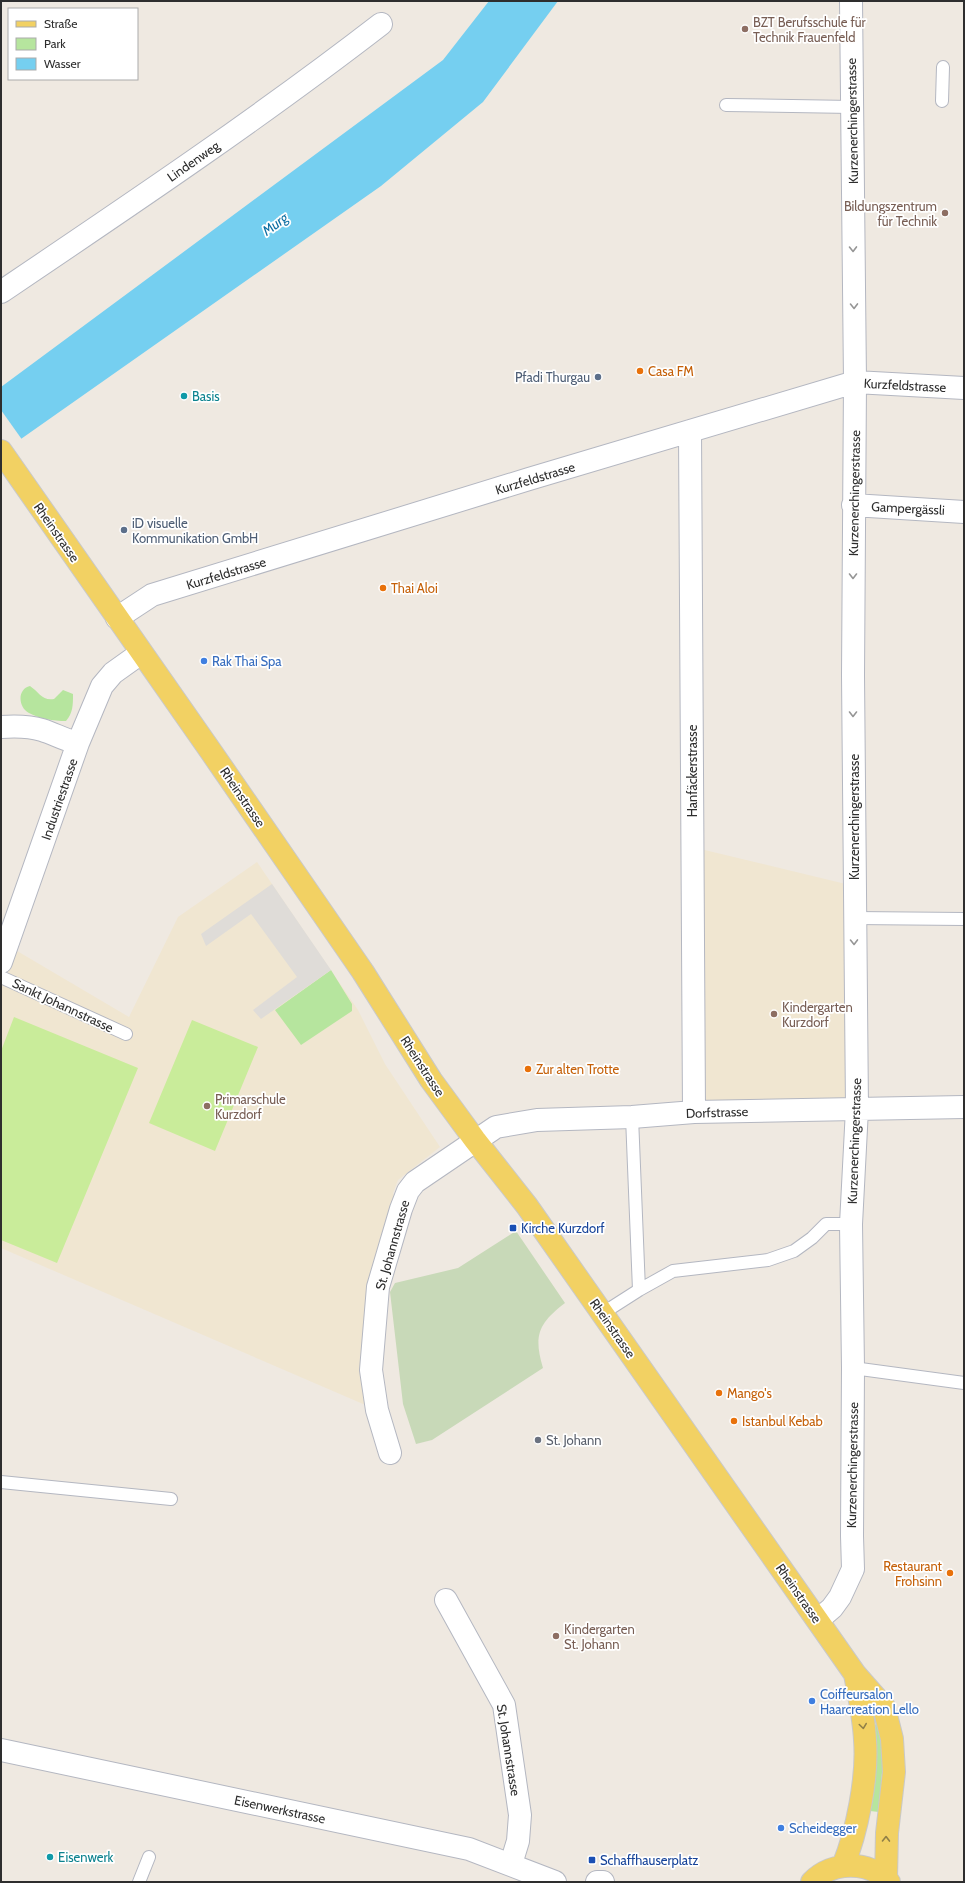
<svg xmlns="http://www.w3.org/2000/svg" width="965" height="1883" viewBox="0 0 965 1883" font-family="Cabin,sans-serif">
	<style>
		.education { fill: #f0e6d1 }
		.green { fill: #b6e59e }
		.cemetery { fill: #c8d9b8 }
		.pitch { fill: #c9ec9a }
		.plaza { fill: #dfdcd8 }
		.water { fill: #75cff0 }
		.pier { fill: #efe9e1 }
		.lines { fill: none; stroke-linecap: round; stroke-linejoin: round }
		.lane-casing { stroke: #b4b7c1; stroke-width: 14 }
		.street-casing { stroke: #b4b7c1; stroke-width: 24 }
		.secondary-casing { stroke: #b4b7c1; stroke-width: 24 }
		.primary-casing { stroke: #c9c9c9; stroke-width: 24 }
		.lane { stroke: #fff; stroke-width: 12 }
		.street { stroke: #fff; stroke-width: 22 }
		.secondary { stroke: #fff; stroke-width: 22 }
		.primary { stroke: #f2d163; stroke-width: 22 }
		.oneway { stroke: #969696 }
		.oneway2 { stroke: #908048 }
		.education-dot { fill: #8d6e63; stroke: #fff; stroke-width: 1.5 }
		.food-dot { fill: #e8710a; stroke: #fff; stroke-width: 1.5 }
		.service-dot { fill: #5c6f8a; stroke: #fff; stroke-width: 1.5 }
		.culture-dot { fill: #0f9aa8; stroke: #fff; stroke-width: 1.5 }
		.shop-dot { fill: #3f7fe0; stroke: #fff; stroke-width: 1.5 }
		.transit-dot { fill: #1a4fb4; stroke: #fff; stroke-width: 1.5 }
		.worship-dot { fill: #6b7280; stroke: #fff; stroke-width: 1.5 }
		.labels { text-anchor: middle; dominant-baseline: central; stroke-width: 3.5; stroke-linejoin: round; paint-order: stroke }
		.education-label { font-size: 13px; fill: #785e54; stroke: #fff; text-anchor: start }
		.street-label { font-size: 13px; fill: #2e2e2e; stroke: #fff }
		.food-label { font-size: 13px; fill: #c56008; stroke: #fff; text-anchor: start }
		.service-label { font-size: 13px; fill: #4e5e75; stroke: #fff; text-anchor: end }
		.culture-label { font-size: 13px; fill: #0d838f; stroke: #fff; text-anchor: start }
		.shop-label { font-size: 13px; fill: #366cbe; stroke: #fff; text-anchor: start }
		.transit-label { font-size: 13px; fill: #164399; stroke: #fff; text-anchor: start }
		.worship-label { font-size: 13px; fill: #5b616d; stroke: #fff; text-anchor: start }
		.water-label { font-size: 14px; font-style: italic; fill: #0d6fa3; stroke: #fff }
	</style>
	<rect width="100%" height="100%" fill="#efe9e1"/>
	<path class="education" d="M692,847l162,39 3,223 -163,3z
		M257,862l101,148 27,54 55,83 -42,33 -5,13 8,16 -23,78 -1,123 -376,-162v-287l6,-16 122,72 49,-100z"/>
	<path class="green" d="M30,686c9,6 12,15 24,13l9,-9 10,4c0,11 0,19 -7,27 -13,0 -26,-2 -37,-8 -11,-6 -12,-24 1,-27z
		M331,970l21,34v7l-51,34 -26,-35z
		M880,1723l3,37 -4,52 -9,-1 6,-54 -2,-32z"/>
	<path class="cemetery" d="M516,1231l49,72c-26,20 -32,32 -22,65l-111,72 -16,4 -13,-40 -13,-112 5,-9 63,-15z"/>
	<path class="pitch" d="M14,1017l124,51 -81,195 -56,-23v-189z
		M192,1020l66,27 -43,104 -66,-28z"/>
	<path class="plaza" d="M272,884l59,86 -70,49 -8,-9 44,-33 -46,-63 -45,32 -5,-12z"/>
	<path class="water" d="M489,1h69l-75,101 -102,84 -380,267v-66l442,-327z"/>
	<path class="pier" d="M1,410l22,31 -22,14z"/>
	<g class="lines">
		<defs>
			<path id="lane" d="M942,101l1,-34
				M726,105l126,2
				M854,918l110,1
				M1,977l125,57
				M632,1117l7,173
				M603,1313l36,-23 34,-19 95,-11 26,-9 18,-13 14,-14h25
				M853,1368l111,15
				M1,1482l170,17
				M139,1882l10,-25"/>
			<path id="street" d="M1,292c129,-87 257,-173 380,-268
				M690,431l4,681
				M853,505l111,7
				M117,618l35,-23 377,-116 326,-97 109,6
				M1,727c14,-1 28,-1 41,3 13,4 22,10 36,13
				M1,962l77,-219 24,-57 11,-13 28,-20
				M390,1453l-13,-43 -6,-40 7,-83 23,-78 7,-18 7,-9 81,-55 41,-7 95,-3 62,-5 270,-5
				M446,1600l58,105 16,110 -2,26 -7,23
				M818,1620l14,-12 8,-11 13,-28 -1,-33 1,-168 -2,-144 6,-115 -4,-434 2,-293 -4,-381"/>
			<path id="secondary" d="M1,1750l468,99 86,33
				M597,1882h6"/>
			<path id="primary" d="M1,451l211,302 151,219 68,108 44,60 52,66 328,468 29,33 8,32 2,33 -7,61 -1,45
				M843,1866c14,-34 25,-89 22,-126 -1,-22 -6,-44 -10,-66
				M812,1882c20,-21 57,-22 77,0"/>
		</defs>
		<use href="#lane" class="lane-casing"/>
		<use href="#street" class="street-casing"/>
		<use href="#secondary" class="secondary-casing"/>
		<use href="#primary" class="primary-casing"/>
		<use href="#lane" class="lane"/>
		<use href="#street" class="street"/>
		<use href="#secondary" class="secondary"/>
		<use href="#primary" class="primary"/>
	</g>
	<defs><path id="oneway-chevron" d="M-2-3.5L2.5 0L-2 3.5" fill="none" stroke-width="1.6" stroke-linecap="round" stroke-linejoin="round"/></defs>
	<g class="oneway">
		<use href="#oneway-chevron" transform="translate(853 249) rotate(89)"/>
		<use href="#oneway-chevron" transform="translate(854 306) rotate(89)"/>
		<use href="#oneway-chevron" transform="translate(853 576) rotate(90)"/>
		<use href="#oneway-chevron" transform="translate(853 714) rotate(90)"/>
		<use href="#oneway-chevron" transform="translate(854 942) rotate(89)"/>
	</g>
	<g class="oneway2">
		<use href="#oneway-chevron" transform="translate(863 1726) rotate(82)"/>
		<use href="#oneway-chevron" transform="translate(886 1839) rotate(-89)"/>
	</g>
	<g class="education-dot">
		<circle cx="745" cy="29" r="4"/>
		<circle cx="945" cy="213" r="4"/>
		<circle cx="774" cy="1014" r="4"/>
		<circle cx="207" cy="1106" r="4"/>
		<circle cx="556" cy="1636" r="4"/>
	</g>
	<g class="food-dot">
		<circle cx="640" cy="371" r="4"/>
		<circle cx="383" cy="588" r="4"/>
		<circle cx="528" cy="1069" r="4"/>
		<circle cx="719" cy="1393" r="4"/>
		<circle cx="734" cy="1421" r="4"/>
		<circle cx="950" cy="1573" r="4"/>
	</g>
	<g class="service-dot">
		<circle cx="598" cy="377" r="4"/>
		<circle cx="124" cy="530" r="4"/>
	</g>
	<g class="culture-dot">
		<circle cx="184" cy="396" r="4"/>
		<circle cx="50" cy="1857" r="4"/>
	</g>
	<g class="shop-dot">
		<circle cx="204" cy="661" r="4"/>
		<circle cx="812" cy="1701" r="4"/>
		<circle cx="781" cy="1828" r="4"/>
	</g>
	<g class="transit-dot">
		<rect x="509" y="1224" width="8" height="8" rx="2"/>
		<rect x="588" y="1856" width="8" height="8" rx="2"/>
	</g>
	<circle class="worship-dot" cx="538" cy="1440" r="4"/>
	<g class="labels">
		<g class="education-label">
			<text x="753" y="22">BZT Berufsschule für<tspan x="753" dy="15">Technik Frauenfeld</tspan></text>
			<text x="937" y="206" text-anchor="end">Bildungszentrum<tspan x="937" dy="15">für Technik</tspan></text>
			<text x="782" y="1007">Kindergarten<tspan x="782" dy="15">Kurzdorf</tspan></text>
			<text x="215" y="1099">Primarschule<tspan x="215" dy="15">Kurzdorf</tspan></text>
			<text x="564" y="1629">Kindergarten<tspan x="564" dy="15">St. Johann</tspan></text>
		</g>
		<g class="street-label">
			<text transform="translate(852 121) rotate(-91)">Kurzenerchingerstrasse</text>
			<text transform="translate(193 161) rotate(-35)">Lindenweg</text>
			<text transform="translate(905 385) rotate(3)">Kurzfeldstrasse</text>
			<text transform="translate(535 478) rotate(-17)">Kurzfeldstrasse</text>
			<text transform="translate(854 493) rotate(-89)">Kurzenerchingerstrasse</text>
			<text transform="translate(908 508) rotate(3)">Gampergässli</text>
			<text transform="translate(57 532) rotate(55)">Rheinstrasse</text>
			<text transform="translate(226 573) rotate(-17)">Kurzfeldstrasse</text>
			<text transform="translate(692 771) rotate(-90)">Hanfäckerstrasse</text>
			<text transform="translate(243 797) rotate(56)">Rheinstrasse</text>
			<text transform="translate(59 799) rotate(-71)">Industriestrasse</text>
			<text transform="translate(854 817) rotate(-90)">Kurzenerchingerstrasse</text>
			<text transform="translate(63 1005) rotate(25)">Sankt Johannstrasse</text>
			<text transform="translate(423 1066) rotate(57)">Rheinstrasse</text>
			<text transform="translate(717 1112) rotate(-2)">Dorfstrasse</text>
			<text transform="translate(854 1141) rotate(-88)">Kurzenerchingerstrasse</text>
			<text transform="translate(392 1245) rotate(-74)">St. Johannstrasse</text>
			<text transform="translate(613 1328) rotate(55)">Rheinstrasse</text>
			<text transform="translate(852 1465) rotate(-89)">Kurzenerchingerstrasse</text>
			<text transform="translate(799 1593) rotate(55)">Rheinstrasse</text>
			<text transform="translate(509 1750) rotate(81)">St. Johannstrasse</text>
			<text transform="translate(280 1809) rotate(12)">Eisenwerkstrasse</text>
		</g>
		<g class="food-label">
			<text x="648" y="371">Casa FM</text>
			<text x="391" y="588">Thai Aloi</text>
			<text x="536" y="1069">Zur alten Trotte</text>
			<text x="727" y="1393">Mango's</text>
			<text x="742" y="1421">Istanbul Kebab</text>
			<text x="942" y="1566" text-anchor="end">Restaurant<tspan x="942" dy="15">Frohsinn</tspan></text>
		</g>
		<g class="service-label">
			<text x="590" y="377">Pfadi Thurgau</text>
			<text x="132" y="523" text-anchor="start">iD visuelle<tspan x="132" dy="15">Kommunikation GmbH</tspan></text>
		</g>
		<g class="culture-label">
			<text x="192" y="396">Basis</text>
			<text x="58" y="1857">Eisenwerk</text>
		</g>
		<g class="shop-label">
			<text x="212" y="661">Rak Thai Spa</text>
			<text x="820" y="1694">Coiffeursalon<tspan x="820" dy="15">Haarcreation Lello</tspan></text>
			<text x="789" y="1828">Scheidegger</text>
		</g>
		<g class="transit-label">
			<text x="521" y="1228">Kirche Kurzdorf</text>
			<text x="600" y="1860">Schaffhauserplatz</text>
		</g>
		<g class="worship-label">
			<text x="546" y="1440">St. Johann</text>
		</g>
		<g class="water-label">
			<text transform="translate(275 224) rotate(-36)">Murg</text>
		</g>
	</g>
	<rect width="965" height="1883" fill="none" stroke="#2e2e2e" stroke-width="4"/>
	<rect x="8" y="8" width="130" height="72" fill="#ffffff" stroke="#ababab"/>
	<rect x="16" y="21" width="20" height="6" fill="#f2d163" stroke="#ababab"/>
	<text x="44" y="28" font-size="12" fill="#2e2e2e">Straße</text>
	<rect x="16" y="38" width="20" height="12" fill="#b6e59e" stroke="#ababab"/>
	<text x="44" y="48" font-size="12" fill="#2e2e2e">Park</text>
	<rect x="16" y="58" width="20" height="12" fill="#75cff0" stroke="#ababab"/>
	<text x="44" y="68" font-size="12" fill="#2e2e2e">Wasser</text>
</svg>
